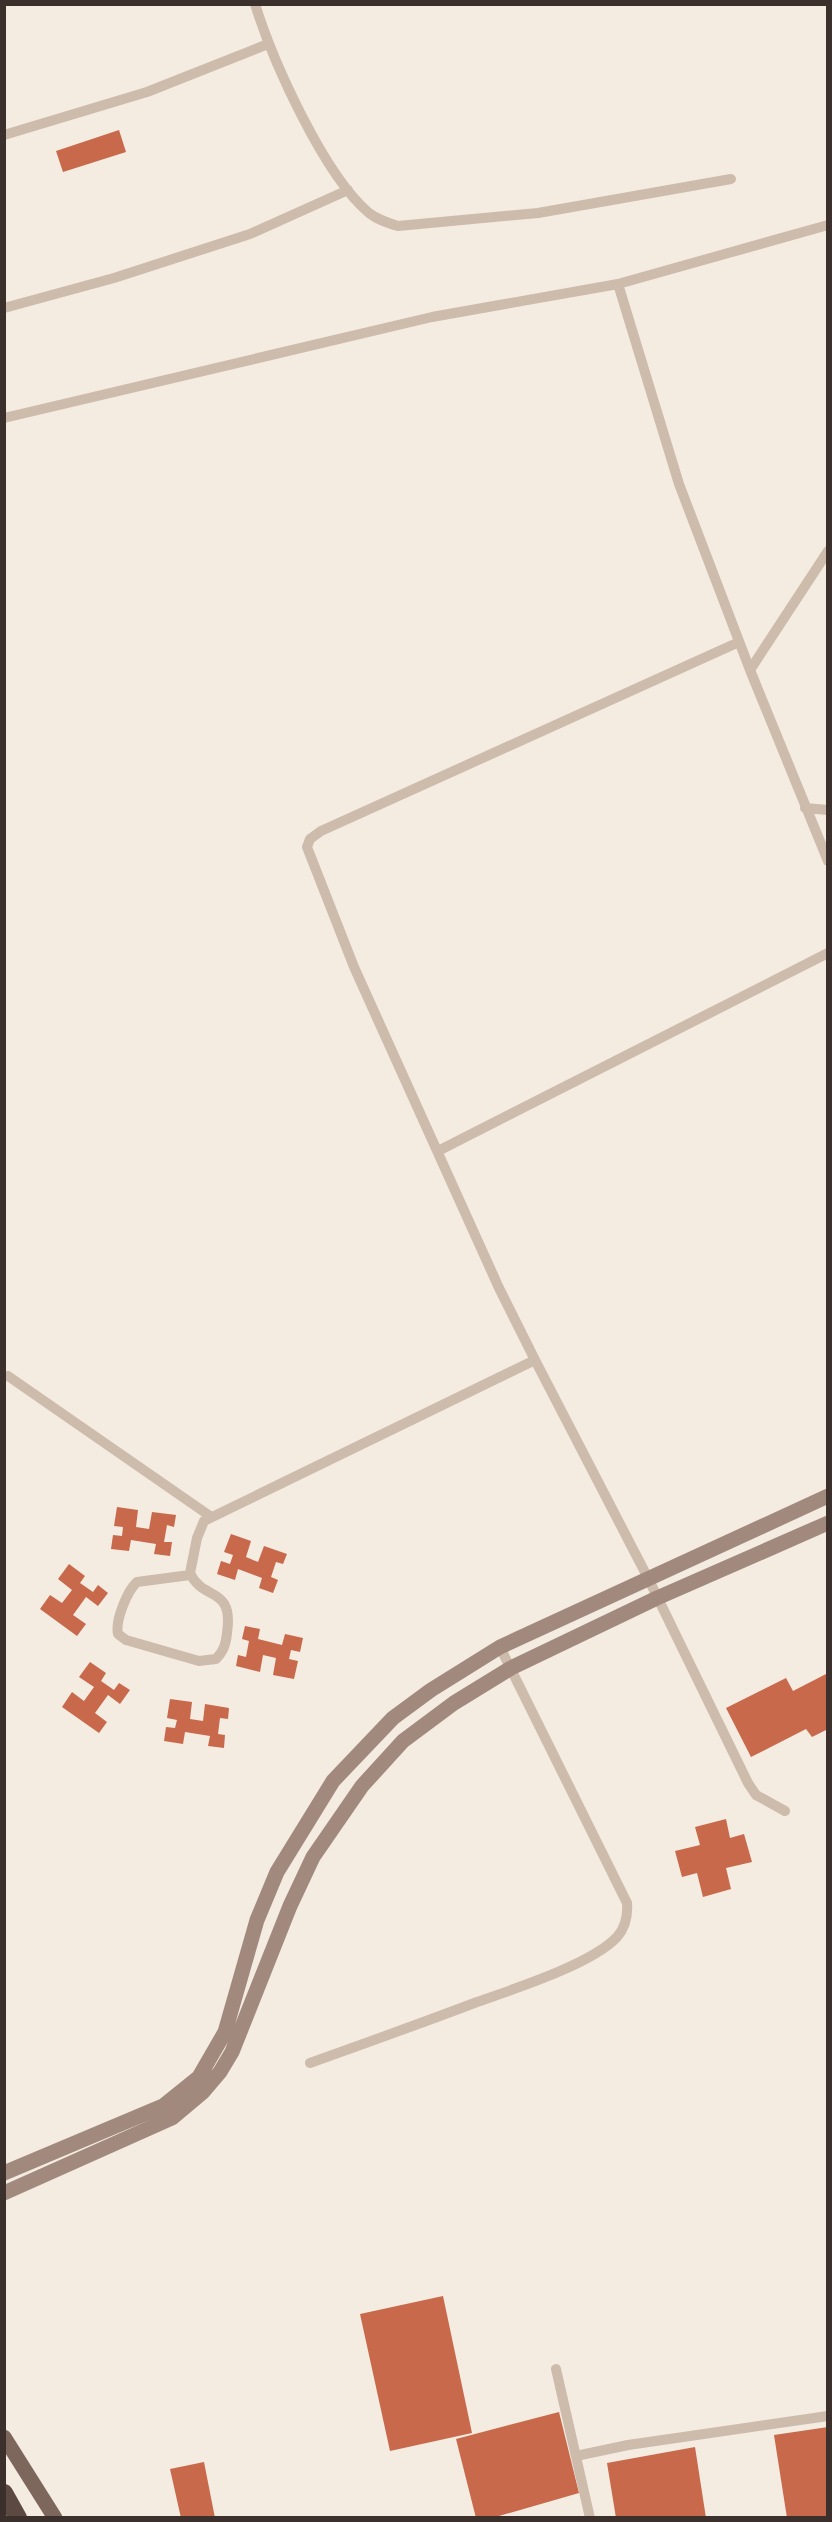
<svg xmlns="http://www.w3.org/2000/svg" width="832" height="2522" viewBox="0 0 832 2522" font-family="'Titillium Web',sans-serif">
	<style>
		.building { fill: #c8694b }
		.lines { fill: none; stroke-linecap: round; stroke-linejoin: round }
		.lane { stroke: #cdbbac; stroke-width: 10 }
		.secondary { stroke: #a18a7d; stroke-width: 15 }
		.primary { stroke: #7d675c; stroke-width: 15 }
		.highway { stroke: #5c4a42; stroke-width: 18 }
	</style>
	<rect width="100%" height="100%" fill="#f4ebe1"/>
	<path class="building" d="M119,130l7,22 -63,20 -7,-21z
		M117,1507l21,3 -2,17 13,2 3,-17 24,3 -2,12 -7,-2 -3,17h8l-2,14 -16,-2 2,-10 -25,-4 -2,11 -18,-2 2,-14 9,1 1,-9 -9,-1z
		M231,1534l20,7 -5,16 12,5 6,-16 23,8 -4,10 -7,-2 -5,15 7,3 -5,13 -14,-5 3,-10 -24,-9 -3,11 -18,-6 4,-13 9,3 3,-9 -9,-3z
		M69,1564l16,12 -5,7 13,9 5,-7 10,8 -10,13 -12,-9 -13,18 13,9 -9,12 -37,-27 10,-14 12,8 10,-13 -14,-11z
		M245,1626l15,3 -2,10 24,6 3,-11 18,4 -3,14 -9,-2 -2,9 9,2 -4,18 -21,-4 3,-17 -13,-3 -3,17 -24,-6 2,-11 8,2 3,-16 -7,-2z
		M90,1662l16,11 -5,8 13,9 5,-7 11,7 -10,14 -12,-9 -13,18 12,9 -8,11 -37,-26 10,-15 12,9 10,-14 -15,-10z
		M828,1673v56l-16,8 -6,-8 -55,28 -25,-49 60,-30 7,13z
		M170,1699l22,3 -2,17 13,2 2,-17 24,4 -1,11 -8,-1 -2,16 7,1 -1,13 -16,-2 2,-10 -25,-4 -2,12 -19,-3 2,-14 9,1 2,-8 -10,-2z
		M726,1819l4,19 14,-4 8,28 -26,6 5,21 -28,8 -6,-24 -15,4 -7,-26 25,-6 -5,-18z
		M443,2296l29,137 -82,18 -30,-137z
		M559,2412l20,81 -87,25h-16l-20,-79z
		M828,2427v91h-41l-13,-83z
		M695,2447l11,71h-90l-9,-55z
		M204,2462l11,56h-34l-11,-49z"/>
	<g class="lines">
		<path class="lane" d="M255,4c18,58 69,171 114,209 9,7 19,10 29,13l140,-13 193,-34
			M4,135l143,-43 121,-48
			M618,284l61,200 71,186 78,191
			M4,308l110,-30 136,-44 98,-44
			M4,418l428,-101 186,-33 210,-59
			M750,670l78,-119
			M805,808l23,2
			M438,1151l390,-198
			M535,1360l-36,-72 -145,-321 -47,-120 3,-8 11,-8 418,-189
			M8,1376l202,140
			M190,1575l-53,7c-10,9 -22,39 -19,52l8,6 73,21 17,-2c8,-8 10,-16 11,-26 7,-48 -24,-31 -37,-60l7,-35 7,-17 331,-161 114,220 99,203 8,12 29,16
			M310,2063c56,-20 112,-40 167,-61 37,-13 115,-38 140,-65 9,-10 11,-21 10,-34l-127,-256
			M556,2369l34,149
			M576,2456l52,-11 200,-29"/>
		<path class="secondary" d="M4,2173l159,-67 36,-29 26,-45 32,-112 20,-48 56,-91 60,-63 38,-28 69,-43 328,-151
			M4,2193l168,-75 31,-26 17,-20 12,-20 58,-146 23,-49 49,-71 41,-45 51,-38 57,-35 146,-70 171,-75"/>
		<path class="primary" d="M4,2437l51,81"/>
		<path class="highway" d="M4,2493l14,25"/>
	</g>
	<rect width="832" height="2522" fill="none" stroke="#3b302b" stroke-width="12"/>
</svg>
